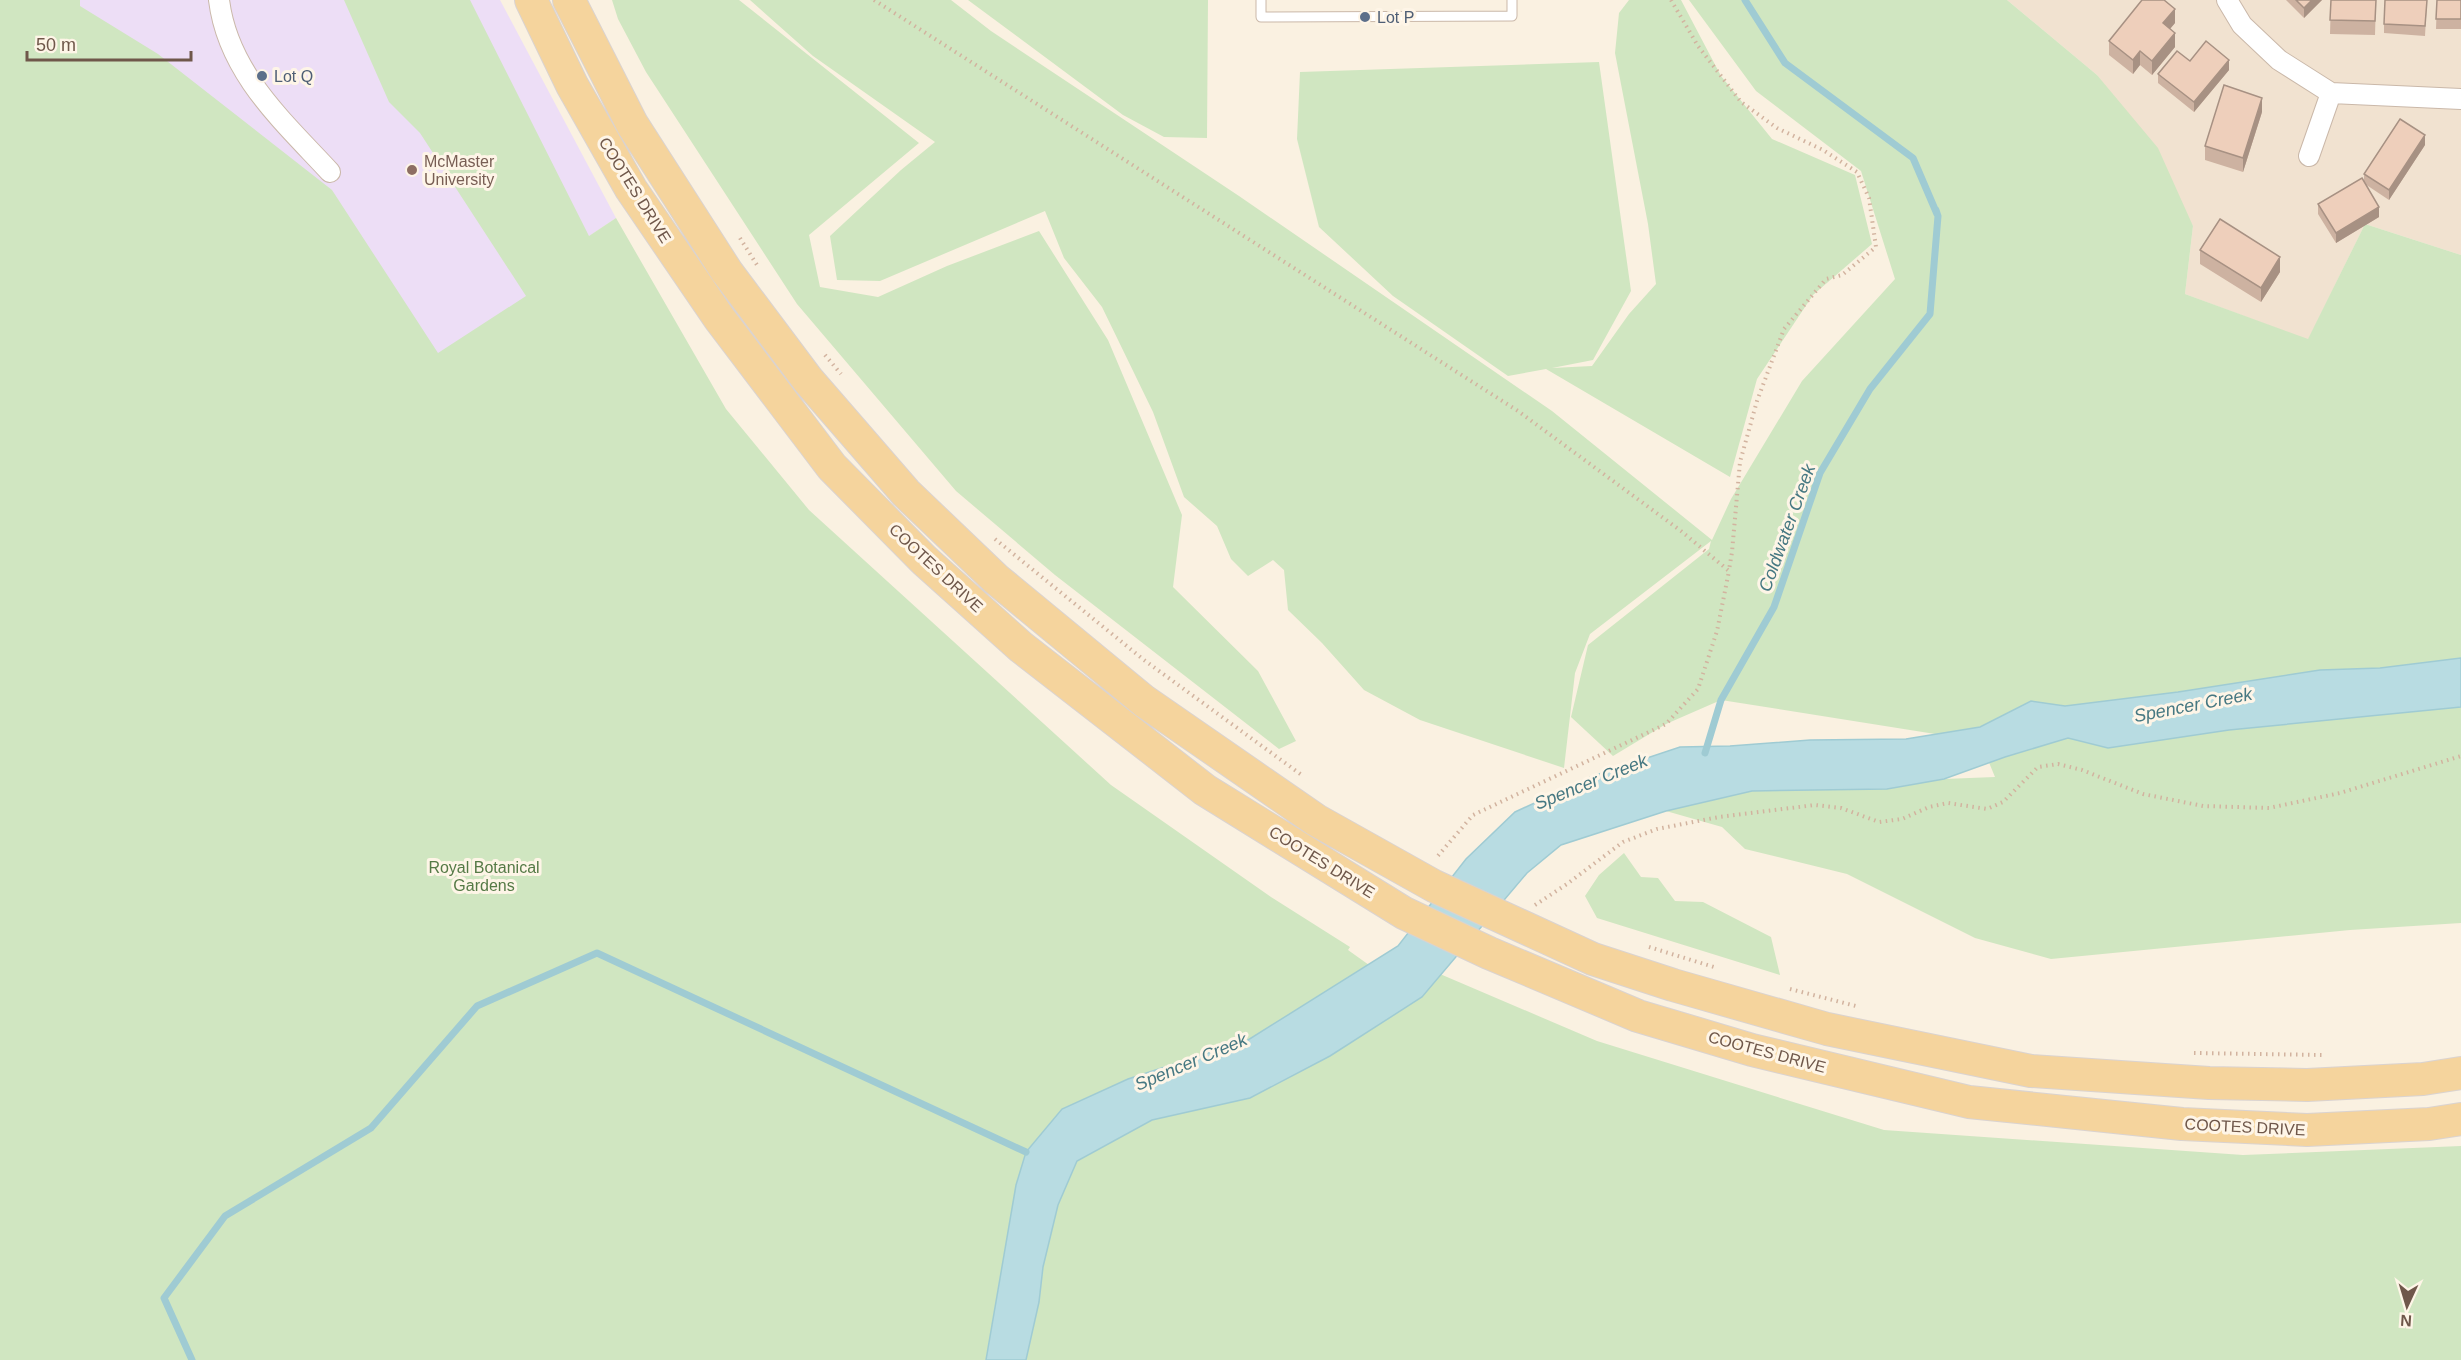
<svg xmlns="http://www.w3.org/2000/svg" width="2461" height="1360" viewBox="0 0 2461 1360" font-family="Arial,sans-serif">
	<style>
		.residential { fill: #f1e2d0 }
		.education { fill: #eddef6 }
		.green { fill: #d0e6c1 }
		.water { fill: #b8dce2; stroke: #9fcbd3; stroke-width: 1.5 }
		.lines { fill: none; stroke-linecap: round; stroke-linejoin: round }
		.stream { stroke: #9fcbd3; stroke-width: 7 }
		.lane-casing { stroke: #cab8a9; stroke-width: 11 }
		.street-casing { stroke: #cab8a9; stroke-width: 22 }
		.primary-casing { stroke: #dad3d0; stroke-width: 34 }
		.path { stroke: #d2b39f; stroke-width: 4; stroke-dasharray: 1.5 4.5; stroke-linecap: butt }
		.lane { stroke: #fff; stroke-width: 9 }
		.street { stroke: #fff; stroke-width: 20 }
		.primary { stroke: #f5d49d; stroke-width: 32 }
		.wall { fill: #cdb2a1 }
		.shaded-wall { fill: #a79183 }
		.building { fill: #eecfbb; stroke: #a79183; stroke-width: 1.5 }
		.service-dot { fill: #5c6f8a; stroke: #fef5e7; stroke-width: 2 }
		.education-dot { fill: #8d6e63; stroke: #fef5e7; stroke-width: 2 }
		.labels { text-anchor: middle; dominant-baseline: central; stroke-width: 6; stroke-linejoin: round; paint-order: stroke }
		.service-label { font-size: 16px; fill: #4e5e75; stroke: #fef5e7; text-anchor: start }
		.education-label { font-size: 16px; fill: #785e54; stroke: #fef5e7; text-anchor: start }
		.street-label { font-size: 16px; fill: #6f574a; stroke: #fef5e7 }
		.park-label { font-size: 16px; fill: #557a46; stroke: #fef5e7 }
		.water-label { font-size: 18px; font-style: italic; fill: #467882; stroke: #fef5e7 }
	</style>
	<rect width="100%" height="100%" fill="#faf1e1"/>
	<path class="residential" d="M2007,0h454v255l-96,-31 -57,116 -123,-46 8,-68 -96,-151z"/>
	<path class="education" d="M79,0h421l116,218 -46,31 -41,49 -137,89 -315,-359z"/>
	<path class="green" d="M0,0h80v6l78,48 174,136 106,163 88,-57 -106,-163 -31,-31 -45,-102h126l119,236 27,-18 110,191 83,101 302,275 160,112 79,50 -2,3 21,15 -121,75 -120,39 -66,30 -36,43 -10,33 -30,175h-986z
		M612,0h127l180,143 -110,92 11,52 58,10 69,-31 92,-35 69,109 74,175 -9,72 85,84 38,70 -17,8 -224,-174 -99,-84 -159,-187 -151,-232 -28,-53z
		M750,0h201l40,31 248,165 313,215 160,129 19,-41 71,-118 93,-102 -34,-108 -105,-80 -67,-91h318l90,75 61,73 35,78 -8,68 123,45 57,-115 96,31v668l-111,7 -299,29 -76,-21 -128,-64 -102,-25 -23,-22 -56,-16 86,-20 135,-2 57,-10 51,-2 -14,-34 -27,-6 -233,-37 -55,24 -53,32 -42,-39 17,-72 121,-96 2,-8 -121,93 -15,39 -11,95 -144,-48 -56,-30 -42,-47 -34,-33 -4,-40 -11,-10 -25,16 -17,-17 -14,-33 -33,-29 -31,-85 -51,-105 -38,-49 -19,-47 -165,70 -43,-1 -7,-44 71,-66 34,-28 -122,-86z
		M968,0h240l-1,138 -43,-1 -41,-22z
		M1629,0h52l40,76 51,63 83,36 17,69 -59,51 -56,84 -27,98 -184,-108 -38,7 -115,-80 -74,-69 -22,-88 3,-67 299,-10 32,229 -38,69 -41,8 40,-2 37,-52 27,-30 -8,-60 -33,-171 4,-40z
		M1624,853l17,24 17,1 17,23 28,1 68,35 9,38 -183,-57 -12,-22 14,-21z
		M1440,974l157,67 287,89 359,25 218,-9v214h-1435l13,-58 4,-35 15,-62 19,-44 75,-41 98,-22 80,-42 92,-59z"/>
	<path class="water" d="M2461,658v49l-232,23 -121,18 -40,-10 -63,19 -61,22 -57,10 -135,2 -86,20 -105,34 -34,28 -105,124 -92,59 -80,42 -98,22 -75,41 -19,44 -15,62 -4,35 -13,58h-40l30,-175 10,-33 36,-43 66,-30 120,-39 150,-94 68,-87 49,-47 78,-36 87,-29 50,-1 80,-6 96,-1 74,-12 51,-26 34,5 113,-14 142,-22 60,-2z"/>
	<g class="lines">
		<path class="stream" d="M1745,0l40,63 128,95 24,56
			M1705,753l16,-53 53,-93 46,-134 50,-84 60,-75 8,-98 -2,-6
			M192,1360l-28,-62 61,-82 146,-88 106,-122 120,-53 429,199"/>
		<defs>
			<path id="lane" d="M1261,0v17l251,-1v-16"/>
			<path id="street" d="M219,0c9,73 64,121 111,172
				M2227,0l15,25 37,35 52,33 130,6
				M2309,156l22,-63"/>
			<path id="primary" d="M531,0l41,85 59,104 88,129 113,149 92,93 97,87 184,143 199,123 85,40 149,63 114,34 217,52 213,22 125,6 122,-6 32,-5
				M569,0l63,124 95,148 81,108 98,113 90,86 148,122 172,119 118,66 159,73 80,26 154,44 204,42 178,12 98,2 116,-6 38,-6"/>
		</defs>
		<use href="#lane" class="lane-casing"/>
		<use href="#street" class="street-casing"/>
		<use href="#primary" class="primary-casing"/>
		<path class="path" d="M874,0l644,411 163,120 48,40 -12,60 -19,58 -32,35 -193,91 -37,43
			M1671,0l27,46 43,56 36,26 46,22 34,22 12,26 7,49 -34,28 -16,4 -42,50 -27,72 -17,61 -8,90 -3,18
			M740,238l17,27
			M825,355l16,19
			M995,539l149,121 159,116
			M1535,905l32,-21 56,-42 34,-13 62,-12 96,-12 26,3 38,14 23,-3 27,-12 19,-4 39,6 16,-7 35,-35 20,-3 24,6 61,24 60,12 66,2 71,-15 121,-37
			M1649,947l65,20
			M1790,989l66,17
			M2194,1053l128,2"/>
		<use href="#lane" class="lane"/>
		<use href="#street" class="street"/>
		<use href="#primary" class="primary"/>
	</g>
	<path class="wall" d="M2286,0h36l-18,18z
		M2331,0h45l-1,35 -45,-1z
		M2427,0l-2,36 -41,-3v-9z
		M2437,0h24v29h-25z
		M2175,23l-5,6 5,18 -23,28 -12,-10 -7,9 -24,-19v-14z
		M2190,61l39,9 -35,42 -36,-29v-9z
		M2262,112l-19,60 -38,-12v-14z
		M2425,145l-36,55 -24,-16 14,33 -43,26 -18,-29v-10l46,-22v-8z
		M2200,250l80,22 -19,30 -61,-38z"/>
	<path class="shaded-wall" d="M2312,0h10l-18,18v-10z
		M2175,9v14l-12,14v-14z
		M2175,33v14l-23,28v-14z
		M2140,51v14l-7,9v-14z
		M2229,60v10l-35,42v-10z
		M2262,98v14l-19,60v-14z
		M2425,135v10l-36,55v-10z
		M2379,207v10l-43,26v-10z
		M2280,257v15l-19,30v-14z"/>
	<path class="building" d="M2142,0h22l11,9 -12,14 12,10 -23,28 -12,-10 -7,9 -24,-19z
		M2296,0h16l-8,8z
		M2331,0h45l-1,21 -45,-1z
		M2385,0h42l-2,26 -41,-2z
		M2437,0h24v19h-25z
		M2206,41l23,19 -35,42 -36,-28 19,-23 13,10z
		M2224,85l38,13 -19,60 -38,-12z
		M2400,119l25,16 -36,55 -25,-16z
		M2362,178l17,29 -43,26 -18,-29z
		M2220,219l60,38 -19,31 -61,-38z"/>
	<g class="service-dot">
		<circle cx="1365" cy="17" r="6"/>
		<circle cx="262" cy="76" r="6"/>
	</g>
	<circle class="education-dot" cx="412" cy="170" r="6"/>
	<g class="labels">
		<g class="service-label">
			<text x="1377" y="17">Lot P</text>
			<text x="274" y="76">Lot Q</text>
		</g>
		<g class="education-label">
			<text x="424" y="161">McMaster<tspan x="424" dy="18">University</tspan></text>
		</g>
		<g class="street-label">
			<text transform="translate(635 190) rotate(58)">COOTES DRIVE</text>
			<text transform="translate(936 568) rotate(43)">COOTES DRIVE</text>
			<text transform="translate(1322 862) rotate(32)">COOTES DRIVE</text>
			<text transform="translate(1767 1052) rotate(15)">COOTES DRIVE</text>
			<text transform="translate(2245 1127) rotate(3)">COOTES DRIVE</text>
		</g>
		<g class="park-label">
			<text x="484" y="867">Royal Botanical<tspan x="484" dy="18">Gardens</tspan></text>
		</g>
		<g class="water-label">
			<text transform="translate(1787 528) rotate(-70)">Coldwater Creek</text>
			<text transform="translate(2193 705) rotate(-11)">Spencer Creek</text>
			<text transform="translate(1591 782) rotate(-22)">Spencer Creek</text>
			<text transform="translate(1191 1062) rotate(-23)">Spencer Creek</text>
		</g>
	</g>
	<g transform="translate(2407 1306) rotate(184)" stroke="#fef5e7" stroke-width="4.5" paint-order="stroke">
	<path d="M0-4.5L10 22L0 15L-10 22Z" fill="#6f574a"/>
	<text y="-9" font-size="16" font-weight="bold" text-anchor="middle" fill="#6f574a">N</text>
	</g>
	<path d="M27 51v9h164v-9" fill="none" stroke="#6f574a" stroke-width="3"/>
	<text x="36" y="51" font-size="18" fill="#6f574a" stroke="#fef5e7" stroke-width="4.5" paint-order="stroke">50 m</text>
</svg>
